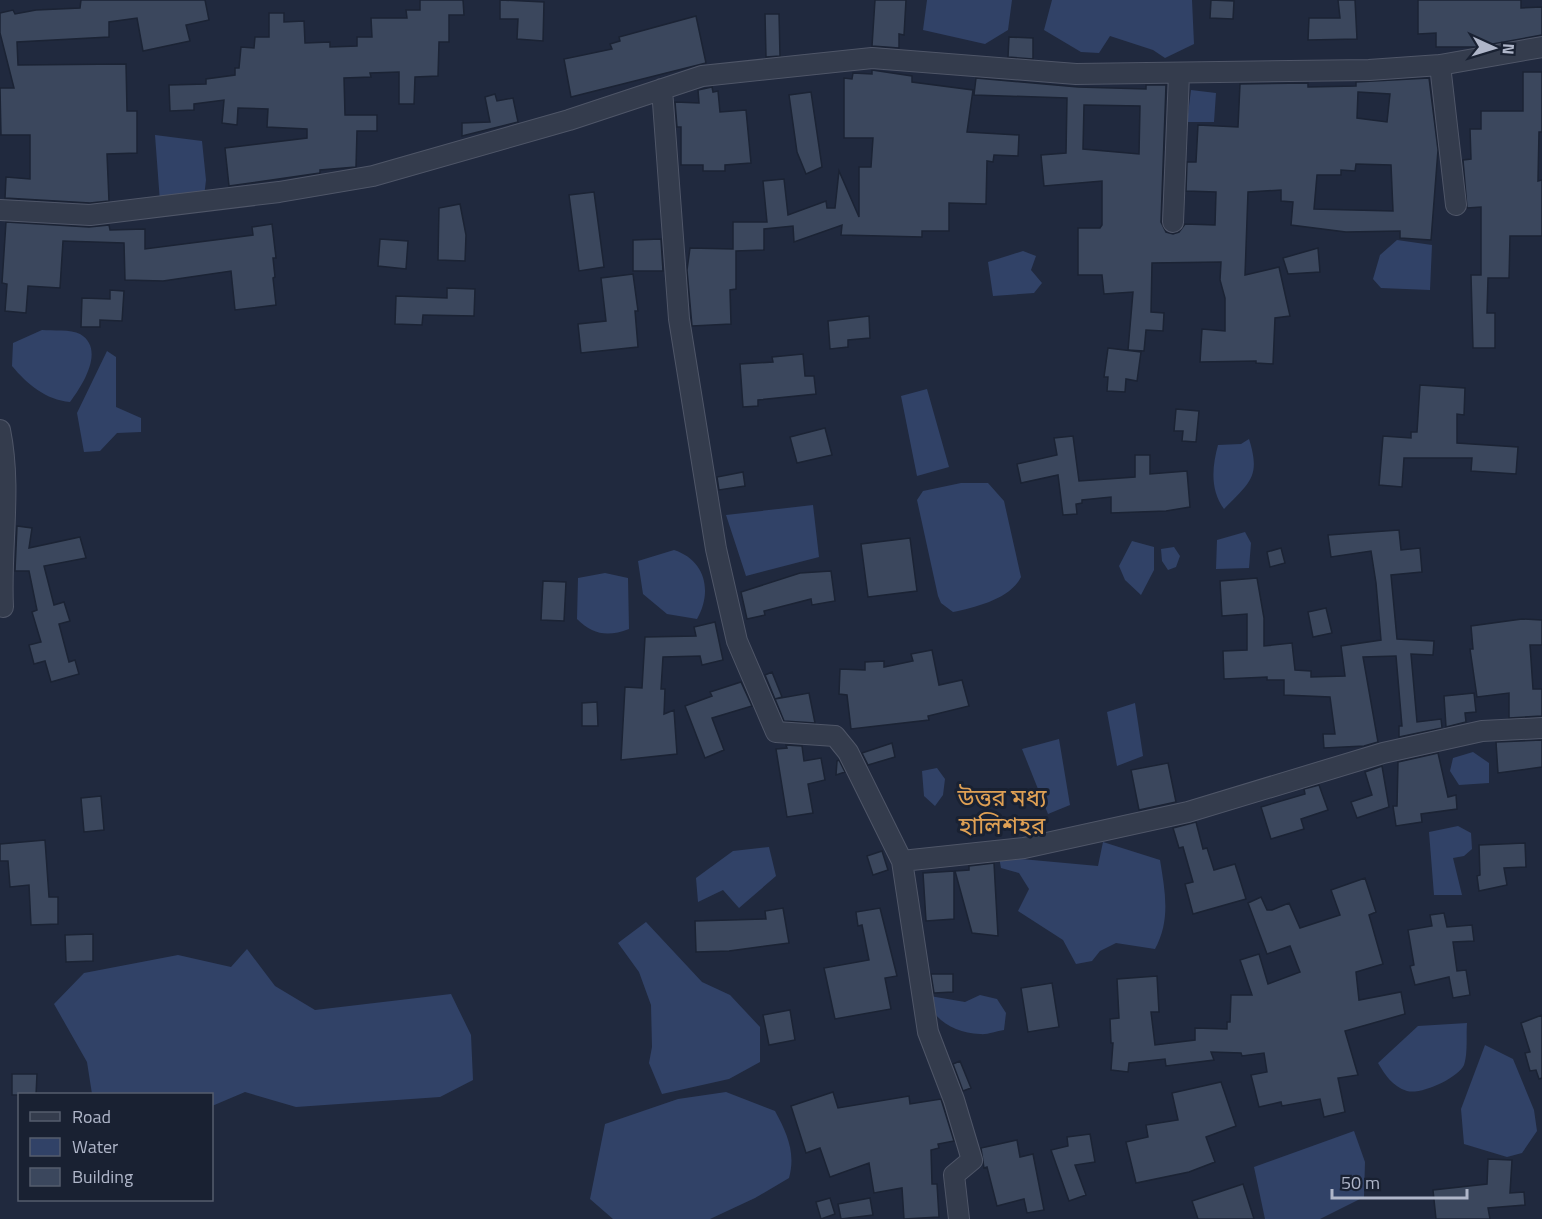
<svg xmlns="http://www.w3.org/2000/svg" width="1542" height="1219" viewBox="0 0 1542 1219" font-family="'Titillium Web','Noto Sans Bengali',sans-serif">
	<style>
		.water { fill: #314267 }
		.building { fill: #3b475d; stroke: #1b2334; stroke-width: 1.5; fill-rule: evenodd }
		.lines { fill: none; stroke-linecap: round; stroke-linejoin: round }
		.minor-casing { stroke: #4f5668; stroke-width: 22 }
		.minor { stroke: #343c4d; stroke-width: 20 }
		.labels { text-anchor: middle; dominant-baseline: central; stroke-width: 6; stroke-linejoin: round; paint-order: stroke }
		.neighbourhood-label { font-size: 24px; fill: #dfa054; stroke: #192132 }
	</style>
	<rect width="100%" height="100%" fill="#20293e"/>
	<path class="water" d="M927,0h85l-4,30 -23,14 -62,-14z
		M1052,0h140l2,44 -29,14 -12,-8 -43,-14 -11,17 -18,-1 -37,-22z
		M1191,90l25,3 -2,29h-27z
		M155,135l47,6 4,39 -2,17 -44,5z
		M1397,240l35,5 -2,45 -49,-2 -8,-9 7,-24z
		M1023,251l13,5 -5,14 11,13 -8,10 -41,3 -5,-34z
		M42,330c10,1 29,-1 38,4 26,15 2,52 -10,68 -24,-2 -43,-18 -58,-36l1,-23z
		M107,351l9,6v50l25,11v14l-24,1 -17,18 -16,1 -7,-39z
		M927,389l22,78 -32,9 -16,-80z
		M1249,439c12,38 1,43 -25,70 -14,-19 -12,-42 -6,-64l23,-1z
		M961,483h27l16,18 17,76c-11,22 -45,30 -68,35l-12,-9 -3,-7 -21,-96 6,-9z
		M813,505l6,52 -73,19 -20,-61z
		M1245,532l6,11 -2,25 -33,1 1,-29z
		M1132,541l22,6v23l-13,25 -16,-15 -6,-14z
		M1174,547l6,9 -4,11 -8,3 -6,-9 -1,-12z
		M674,550c31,10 39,41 23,69l-30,-5 -24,-20 -5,-33z
		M605,573l23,5 1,51c-21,8 -36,6 -52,-10l1,-41z
		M1135,703l8,53 -26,10 -10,-54z
		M1059,739l11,66 -22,9 -26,-65z
		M1473,752l16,11v20l-30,2 -9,-14 3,-13z
		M937,768l8,11 -2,16 -8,11 -11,-10 -2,-25z
		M1458,826l13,7 1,16 -8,7 -11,2 9,37h-28l-5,-63z
		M1103,842l57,18c5,31 11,60 -5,89l-39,-6 -16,8 -8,10 -16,3 -13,-24 -45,-29 11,-22 -10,-16 -18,-5 -2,-11 99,9z
		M769,847l7,29 -37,32 -16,-18 -25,12 -2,-24 37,-27z
		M646,922l56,60 28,13 30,32v35l-31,17 -67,15 -13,-31 3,-16 -1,-42 -12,-33 -21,-29z
		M247,949l28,37 40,24 136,-16 20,41 2,45 -33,17 -144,10 -51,-15 -33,14v-12h-120l-5,-32 -33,-58 30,-31 94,-18 53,12z
		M924,995l41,7 15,-7 17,4 9,14 -2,17c-8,1 -17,5 -24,4 -26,-1 -48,-15 -56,-39z
		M1467,1023c-1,12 1,31 -3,42 -6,13 -43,30 -57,26 -15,-5 -21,-15 -29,-28l40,-37z
		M1485,1045l28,14 21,51 3,21 -15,22 -15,4 -43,-13 -3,-35z
		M726,1092l49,19c12,22 21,42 14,67l-34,20 -45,21h-97l-23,-20 15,-75 73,-25z
		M1354,1131l11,31 -1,35 -44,22h-55l-11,-52z"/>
	<path class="building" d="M81,0h124l4,20 -23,5 4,16 -47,10 -6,-33 -28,4v15l-92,5 1,23 108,-1 1,47h10v42l-30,1 2,47 -19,2 -85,-5 1,-21 24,2v-44h-29l-1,-47h14l-14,-55v-20l13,-3 2,4 21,-4 44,-2z
		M420,0h43l1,15h-15v27h-10l-1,34 -23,1 -1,27h-15v-32l-29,1 1,4 -27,1 1,37h32v16h-20l-1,36 -36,3v3l-91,13 -4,-38 82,-10v-9l-40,-2 1,-18 -30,-1 -1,17 -15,-2 2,-23 -30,4v6l-24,1 -1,-26 37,-1v-5l29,-4v-7h4l2,-21 13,1 1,-11h14v-24h15v9l20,-1 1,22 25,-1v5l27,-1v-9h15l-1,-19h36l-1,-8h14z
		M500,0l44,2 -1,39 -26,-2 1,-20h-18z
		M875,0h31l-2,35 -5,-1v14l-27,-2z
		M1211,0l23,1 -1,18 -23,-1z
		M1338,0h17l2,39 -49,1 1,-22h31z
		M1418,0h103v8l21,-1v28l-66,12h-40v-14l-18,1z
		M765,14h14l1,42 -14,1z
		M696,16l10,47 -135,34 -7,-38 48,-10 -2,-5 10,-3 -1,-4z
		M1009,37l24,1v21l-25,-2z
		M872,70l40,6v6l61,8 -6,42 52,3 -1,21 -24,-1 -1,7 -6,-1 -1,43 -37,-1v28h-27v6l-81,-2 1,-10 -48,17 -1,-16 -29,3v21l-28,1v38l-6,1 1,34 -39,2 -5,-56 3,-22 43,1v-27h34l-4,-41 21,-2 4,36 38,-14 1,7h8l4,-37 20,46v-50h12l2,-29h-29v-60l8,1 1,-6 19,1z
		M1523,72h19v60h-3l-1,49 4,-1v56h-32l-1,42h-21l-1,35h8v35h-22l-2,-73h10v-68l-14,1 -4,-48 8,-1 -1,-30h11v-18h42z
		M976,78l102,9 68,2v-4h20l-5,137 5,10 7,2 6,-2 6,-8 30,1 1,-33 -30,-1 1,-29h9l2,-37 40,2 2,-43 68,-1v4l48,-1v-4l73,-4 9,72 -7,90 -31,-2v-7l-54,1 -55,-7 2,-23 -12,-1v-11l-33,2 -3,83 34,-8 11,49 -15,2 -2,46 -17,-1v-2l-56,1 2,-33 23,2v-33l-5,-18 1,-18 -69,1 -1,49 13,1 -1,18 -17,-1 -2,21 -16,-1 5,-58 -29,2 -2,-19h-24v-47h22l2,-3v-44l-58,5 -3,-31 25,-2 1,-55 -93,-3zM1358,92l32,2 -3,28 -30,-4zM1084,105l56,1 -1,48 -56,-5zM1356,164l35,1 2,46 -79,-2 3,-34h24v-5l14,1z
		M712,87l1,5 5,-1 2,21 26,-2 5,53 -26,2v6h-22v-6h-22v-38h-4l-2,-25 24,1 -1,-13z
		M811,92l11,75 -16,7 -9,-22 -8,-57z
		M495,94l2,7 16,-3 5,24 -56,14v-13l28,-1 -5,-25z
		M594,192l10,75 -25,4 -10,-76z
		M460,204l6,31 -1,26 -27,-1 1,-52z
		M6,222l83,5 20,-2 1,5 35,-1v20l108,-14 -1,-8 20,-3 4,34h-3l2,19 -2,1 3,27 -41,5 -4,-39 -68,10 -38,-1 -1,-37 -61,-2 -3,47 -32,-2 -2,27 -21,-2 2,-27 -5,-1z
		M380,239l28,2 -2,28 -28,-3z
		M661,239l2,32h-30v-31z
		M1318,248l2,24 -32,2 -5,-16z
		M633,274l5,37h-3l3,36 -57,6 -3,-29 28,-3 -5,-43z
		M447,288l28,1 -1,27 -51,-1 -1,10 -27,-1 1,-28 51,2z
		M110,290l14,1 -2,30 -22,-1v7h-19l1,-29 28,1z
		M869,316l1,22 -22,2v7l-18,2 -2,-28z
		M1108,348l33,4 -4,29 -11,-2 -1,13 -18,-1 1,-14h-4z
		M803,354l2,22h9l2,18 -58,6v6l-15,1 -3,-43 33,-2 -1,-5z
		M1420,385l45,3 -1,27 -7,-1v29l61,4 -2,27 -45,-3 1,-13h-68l-2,29 -23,-2 4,-49 28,2v-6h6z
		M1176,409l23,2 -3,31 -14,-1 1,-10h-9z
		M825,428l7,27 -35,8 -7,-26z
		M1073,436l6,45 56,-4v-22h15v19l37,-3 3,36 -24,4 -55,2v-16l-29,3v3l-6,1 1,10 -14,1 -5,-40 -37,8 -4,-19 40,-9 -3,-17z
		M743,472l2,14 -26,4 -2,-13z
		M17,526l15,2 -3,20 51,-11 6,21 -42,8 10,39 10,-3 6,19 -11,3 10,38 6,-2 4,14 -28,8 -6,-21 -11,3 -5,-19 12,-3 -9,-30 5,-2 -8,-39h-14z
		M1399,530l2,20 19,-2 2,24 -31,3 6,64 37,2 -1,14 -22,-1 6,68 24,-3 1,9 -43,9v-11h3l-6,-70 -33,1 15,85 -14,4 -40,2 -1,-14h12l-5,-37 -46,-2v-15h-17v-3l-43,2 -1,-28 24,-1v-36l-25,2 -2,-35 37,-3 7,40v28l28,-3 3,27 16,1v6l34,-1 -4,-30 40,-6 -5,-57 -5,-32 -40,6 -3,-22z
		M910,538l7,53 -49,6 -7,-53z
		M1281,548l4,15 -15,4 -3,-15z
		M831,571l4,30 -23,4 -1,-6 -47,12 1,4 -18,4 -6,-27 59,-19z
		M543,581l23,1 -2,39 -23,-1z
		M1326,608l6,25 -19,4 -5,-25z
		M1522,619l20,1v25h-12l3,44h9v27l-33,2v-25l-32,4 -7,-48h3l-2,-23z
		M715,622l8,38 -21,5 -2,-9 -37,1 -2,32h4l-1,25 10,-4 3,44 -56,6 4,-73 17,1 3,-51 51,-1 -2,-9z
		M932,650l7,35 23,-5 7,26 -41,10 1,4 -78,9 -4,-34 -8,-1 1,-25 25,1v-8l19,-1v6l29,-6 -2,-7z
		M772,672l10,25 -7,2 -10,-24z
		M741,682l11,24 -40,12 12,32 -19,8 -20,-52 27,-10 -2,-4z
		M809,693l6,30 -31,-2 -9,-22z
		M1474,693l2,19 -11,1 1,9 -20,5 -2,-31z
		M597,702l1,24h-16v-23z
		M1542,740v27l-44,6 -2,-31z
		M892,743l3,14 -27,8 -6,-12z
		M786,745l16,1 2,15 17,-3 4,22 -17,4 5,29 -26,4 -11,-68 11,-1z
		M1438,753l10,44 8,-2 1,14 -36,5 1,8 -26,4 -3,-20h4l1,-44z
		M839,760l6,12 -9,3 1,-14z
		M1168,763l8,39 -37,8 -8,-40z
		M1382,766l7,41 -32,11 -6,-16 21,-7 -7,-23z
		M1319,785l9,25 -27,9 3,10 -33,10 -10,-32 44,-13 -1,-5z
		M101,796l3,34 -20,2 -3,-34z
		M1196,822l7,27 4,-1 7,22 21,-6 11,35 -53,15 -8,-30 8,-2 -10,-35 -4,1 -6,-20z
		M45,840l4,57h9v27l-27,1 -2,-40 -19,2 -2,-26h-8v-17z
		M1525,843l1,24 -22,1 3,17 -28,6 -2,-15 3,-1 -1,-30z
		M882,851l6,19 -15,5 -6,-19z
		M994,863l4,73 -26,-3 -17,-62 14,-1v-4z
		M954,871v48l-28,2 -3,-48z
		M1365,878l11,34 -7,3 14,49 -27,8 3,28 42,-8 4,22 -60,17 13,44 -20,3 7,34 -21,5 -4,-18 -38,7 -1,-4 -22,5 -8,-32 16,-3 -3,-19 -22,3 -1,-3 -30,-1 3,8 -48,6 -1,-7 -36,4 -1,9 -17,-2 2,-27h-2l-1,-24 9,-1 -2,-39 40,-3 2,36h-8l4,33 40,-5v-12l32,1v-7h3l1,-27h21l-12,-35 19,-6 9,30 32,-12 -10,-26 -23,8 -19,-51 13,-6 6,13h5l17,-7 11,25 40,-13 -9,-25z
		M783,908l6,35 -60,8 -33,1 -1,-31 71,-2 -1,-8z
		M880,908l17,68 -12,2 6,31 -56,10 -11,-51 45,-8 -7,-35 -4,1 -2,-14z
		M1444,913l3,14 25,-2 2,16 -21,1 4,29 9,-1 4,25 -17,3 -4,-21 -34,8 -5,-19 4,-1 -6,-35 24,-4 -2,-11z
		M93,934v27l-27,1 -1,-27z
		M931,974h22v18l-19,1z
		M1052,983l7,44 -31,5 -7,-44z
		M790,1010l5,30 -26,5 -6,-30z
		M1542,1015v63l-3,1 -3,-9 -6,1 -5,-18 5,-1 -9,-29z
		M960,1061l11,27 -8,3 -10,-27z
		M12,1074h25l-1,21h-24z
		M1221,1082l15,44 -30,11 9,25 -26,10 -53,11 -10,-41 22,-5 -2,-12 32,-5 -6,-27z
		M833,1092l5,16 71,-12 1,8 31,-5 13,42 -16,3 1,4 -8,2 1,34h5l2,33 -35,2 -2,-31 -28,5 -5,-30 -39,14 -10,-29 -14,5 -15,-47z
		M1090,1134l5,28 -20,3 11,30 -17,6 -18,-51 17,-4 -1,-9z
		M1017,1140l3,17 13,-3 11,56 -17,3 -3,-14 -27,7 -10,-39 -3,1 -3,-20z
		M1488,1159l24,1 -2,33 14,-1 1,13 -37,3 2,11h-54l-3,-29 54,-6z
		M1243,1184l11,35h-56l-6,-18z
		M830,1198l5,16 -14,5 -5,-17z
		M870,1198l3,17 -32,4 -3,-15z"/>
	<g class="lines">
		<defs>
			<path id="minor" d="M1440,65l16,140
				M662,89l17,230 37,230 21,92 39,91 59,4 13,16 54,109 26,171 26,68 18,60 -18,15 5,44
				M0,210l90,5 189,-23 94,-16 196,-56 133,-44 170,-18 204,16 293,-4 71,-5 102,-18
				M1173,222l6,-148
				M0,430c12,59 0,117 3,177
				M902,861l122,-13 164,-36 195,-59 99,-22 60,-3"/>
		</defs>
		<use href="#minor" class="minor-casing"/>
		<use href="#minor" class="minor"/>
	</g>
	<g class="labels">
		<g class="neighbourhood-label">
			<text x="1002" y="797">উত্তর মধ্য<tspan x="1002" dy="28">হালিশহর</tspan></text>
		</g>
	</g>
	<rect x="18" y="1093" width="195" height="108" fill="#192132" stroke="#555d6e" stroke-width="1.5"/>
	<rect x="30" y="1112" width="30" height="9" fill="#343c4d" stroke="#555d6e" stroke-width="1.5"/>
	<text x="72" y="1123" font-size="18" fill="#afb6c9">Road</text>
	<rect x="30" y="1138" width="30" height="18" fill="#314267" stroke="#555d6e" stroke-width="1.5"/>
	<text x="72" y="1153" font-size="18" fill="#afb6c9">Water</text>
	<rect x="30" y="1168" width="30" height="18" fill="#3b475d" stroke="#555d6e" stroke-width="1.5"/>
	<text x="72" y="1183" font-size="18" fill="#afb6c9">Building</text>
	<g transform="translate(1494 48) rotate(94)" stroke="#192132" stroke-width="4.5" paint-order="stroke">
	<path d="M0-4.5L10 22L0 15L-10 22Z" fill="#afb6c9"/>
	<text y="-9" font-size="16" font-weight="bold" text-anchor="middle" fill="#afb6c9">N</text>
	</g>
	<path d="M1332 1189v9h135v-9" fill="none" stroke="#afb6c9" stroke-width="3"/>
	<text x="1341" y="1189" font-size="18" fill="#afb6c9" stroke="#192132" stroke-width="4.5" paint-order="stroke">50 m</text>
</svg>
